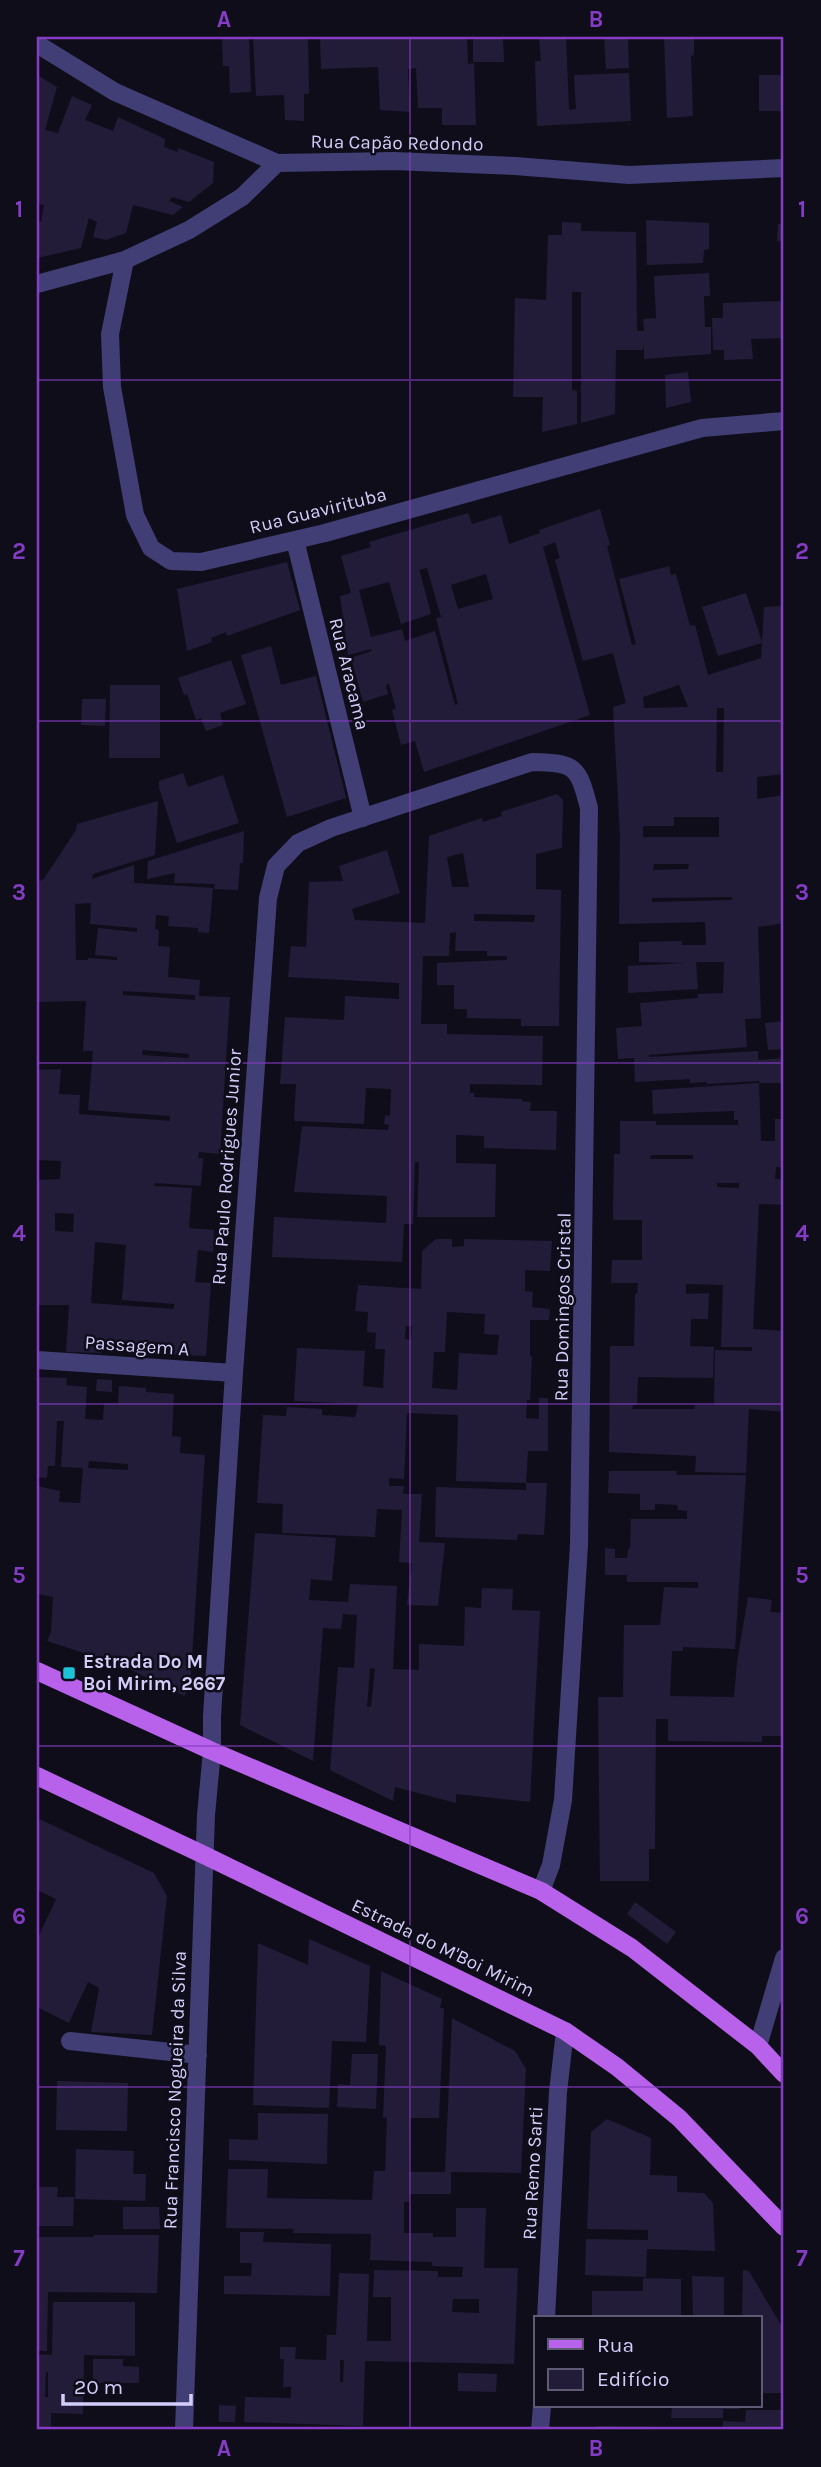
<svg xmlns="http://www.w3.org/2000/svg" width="821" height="2467" viewBox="0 0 821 2467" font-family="Karla,sans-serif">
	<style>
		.building { fill: #221c39; fill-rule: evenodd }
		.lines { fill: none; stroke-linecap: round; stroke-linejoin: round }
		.minor { stroke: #403e74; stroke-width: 18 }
		.major { stroke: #b862eb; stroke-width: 18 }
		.grid { fill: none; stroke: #843cc5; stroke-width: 2; stroke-opacity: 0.55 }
		.poi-dot { fill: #1bc4d7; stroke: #100d1b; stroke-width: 2.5 }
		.labels { text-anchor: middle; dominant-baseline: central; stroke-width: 5; stroke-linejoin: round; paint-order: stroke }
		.street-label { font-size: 19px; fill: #d3cef9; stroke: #100d1b }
		.poi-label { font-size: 19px; font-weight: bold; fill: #d3cef9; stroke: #100d1b; text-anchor: start }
		.neatline { fill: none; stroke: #843cc5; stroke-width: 2.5 }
		.grid-label { font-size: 23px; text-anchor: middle; font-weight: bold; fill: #843cc5 }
	</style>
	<rect width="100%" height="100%" fill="#100d1b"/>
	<path class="building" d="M222,37h27l2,55 -21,1 -1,-27h-6z
		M253,37h55l1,57h-5v27l-19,-1 -1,-25 -28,1z
		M320,37h147l1,27 6,-1 2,62h-34v-17h-24l-2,-40 -8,1 2,43 -30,-2 -2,-43 -57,2z
		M473,37h30l1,25h-31z
		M539,37h27l3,73 7,-1 -2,-34 55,-2 2,48 -94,5 -2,-65h6z
		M604,37h24l1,31 -23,1z
		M664,37h30v18l-3,1 2,60 -26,2z
		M37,75l20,12 -12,43 13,3 14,-37 20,9 -7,15 28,11 5,-14 47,22 -1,8 14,5v-4l36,14 -1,21 -24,19 -17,-5 -3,4 14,6 -10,8 -40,-10 -7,28 -20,7 -13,-3 4,-15 -8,-4 -8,30 -44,10v-37l4,1 3,-17 -7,-1z
		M759,75h25v36h-25z
		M646,220l63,3v26l-5,1 -1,13 -56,2z
		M562,222l19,1v8l55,1 1,99h7l-1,-12 13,-1 -2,-42 55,-3 1,23h-6l1,31h6v27l-67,5v-17l-1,8h-27l-1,64 -34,9v-131h-9v98l5,1v33l-35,8 1,-35h-30l2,-99 31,2 2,-65h14z
		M778,224h6v18l-7,-1z
		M782,301l1,37 -32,1 2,20 -29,1v-10h-11l-1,-32h11v-15z
		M688,372l3,30 -25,6 -1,-33z
		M600,509l10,36 -3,1 25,99 4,-1 -17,-65 20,-5 30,-8 2,9 5,-1 14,52 5,-1 13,50 53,-17 1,-15 -44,13 -16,-49 44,-14 16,49 2,-35 18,-1 2,168 -27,3v22l27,-4v128l-26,4 3,91 -16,1 2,28 -98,8v2l109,-6v9l26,-2v25h-25v-2l-52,3 -1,-2 -16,1v-4l-55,3 -1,-24 -16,1 -2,-31 26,-2 -2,-23 58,-5v-4l25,-1 1,-31h-28l2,27 -70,4v-27l58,-3 -47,-1v-20l43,-1v4h24l-1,-23 -86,2 1,-87 -7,-130 13,-4 -13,-50 -30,8 -28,-101 5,-2 -5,-16 -12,5 47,168 -166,57 -9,-31 -14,4 -9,-35 4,-1 -7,-25 -3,1 2,9 -25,8 -12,-44 21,-7 -1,-2 -23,6 -8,-59 11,-3 -10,-37 30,-9 -2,-5 99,-29 4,11 29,-9 8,29 31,-11 -1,-3zM427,568l14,49 -5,1 22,86 -3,1 -20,-74 -30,10 -3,-12 -31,8 -12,-47 30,-8 12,42 30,-10 -11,-42 -1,-2zM486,574l7,25 -35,10 -7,-24zM679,685l9,22 -44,1 -1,-11zM717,708h7l-1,64h-7zM674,817h45v20h-76v-11h31zM654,864h35l-1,5 -35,1zM732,897v3l-80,2v-4z
		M287,562l13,48 -73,26 -1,-4 -15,6 1,4 -25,9 -10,-62z
		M271,646l10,39 35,-9 30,122 -59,19 -46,-162z
		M231,660l15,44 -26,9 3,12 -17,6 -5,-13 -5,2 -9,-26 -3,1 -6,-17z
		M110,685h50v73h-51z
		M82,699h24l-1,27 -24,-1z
		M183,773l5,14 35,-12 16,48 -62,20 -18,-55v-7z
		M557,794l6,6 -1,48 -26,6v35l25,1 -2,136h-38v-7l-54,-1v-9h-13v-24h-17v-22l70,-3v-4h-20v-5h-32l1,-19 -6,1 -1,23h-26l-2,68h26v10l96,2 -1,49 -72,-1v9h4v4l48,2v2l9,1 -1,9h27l-1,39 -72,-2v-12l-28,-1v28l40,1 -1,53h-78l2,-55h-4l-2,62h-9l-2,38 -130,-5 2,-40 112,6 1,-27 -93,-4 8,-66 86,4 1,-5 -5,-1 1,-9 5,1 1,-27 -25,-1 -2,36 -70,-3 2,-37h-16l5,-67 59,3 1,-24 54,3v-16l-111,-6 3,-31 15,1 3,-65 34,-1 -4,-15 48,-16 13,43 -48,16 3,11 70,3 4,-87 53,-18 1,4 19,-6 -1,-4zM463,853l6,34h-17l-5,-30zM474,914l61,1 -1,7 -60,-1z
		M158,801l-3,54 -62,19 -1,5 42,-14v18l79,5 -4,45 -11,-1v-4l-30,-2 1,-10 -13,-1 -1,14 4,1 -1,16 12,1 -2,30 32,3 -1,16 31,1 -10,157 -21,-2 -1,6h5l-2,28 -46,-3 -1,3 38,2 -3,40 25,2 -1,22 -15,-2 -3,32 16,1 -5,73 -64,-3v-9l-39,-2 -1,11 -36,-1 3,-47h-32v-125l23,-1 1,-18 -24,-1 2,-64h-2v-26l24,-1 -2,25 21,1 -1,19 91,7v-5l-82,-6 5,-59h-10l3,-50 -49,1v-121l6,-1 33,-50 1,-6zM91,903l-1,21 47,4v4l-39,-4 -3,27 22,2v3l-29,-2v2h-12l-1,-56zM123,991l72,4v5l-72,-5zM143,1050l46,4v4l-47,-3zM55,1213l19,1 -1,18 -18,-1zM95,1242l31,3 -4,55 52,4v5l-83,-6z
		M244,831l-1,32h-3l-2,27 -24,-1 1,-5 -41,-1 1,-10 -28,6 1,-18z
		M784,1021v28l-16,1 -3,-27z
		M759,1083l2,58h14v-22h9v48h-8l-1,12h9v26l-25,-1 -6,125 31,2v81l-35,-3 -3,64 -51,-1 1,-16 -87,-4 1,-106h24l1,-52h2l1,-11h-27l1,-23h30v-40h-29l1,-66h6v-33h36v4h82v-5h-4v-9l-81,3 -1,-24zM651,1155h42v4h-43zM717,1183h22v5l-22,-1zM686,1284l37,1 -2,62h31v4l-37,-1 -1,55h-19l-1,4h-62l1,-4h4l1,-28 75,1 1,-31 -24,-1 1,-27h17l1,-26 -23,1z
		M436,1239h16v8l12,-1v-7l88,2 -2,30 -25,-1v21l8,1 -1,15 18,2 -1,11h-19v36h2l-2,44h-3l-1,18 13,1v-21h9v53h-20l-2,32 -70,-2 2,-66 -51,-2 -3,66 -15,-1v8h15l-1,8h19l-3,48 26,1 -7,63 -31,-1 5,-42 -13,-1 3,-52 -25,-1 -2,28 -93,-4 1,-29 -26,-1 6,-88 23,1 1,-9 35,2v6l33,2 2,-6 1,-7 -64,-3 3,-53 68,3 -2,35 20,2 2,-39h-10l1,-16 -9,-1 1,-20 -13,-1 3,-26 63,4 1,-38zM447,1312l38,2 -1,20 15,1 -2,20 -38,-2 -2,37 -25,-2 2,-36h11zM406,1326h6l-1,14 -6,-1z
		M37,1377l30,1 -1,7 21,2 -2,32 18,1 1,-17h14l1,-17 27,2v4l28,2 -2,42 9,1 -1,16 25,2 -15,234 -6,7 -61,-30 -76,-25 4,-9 2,-35 -16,-3v-108l23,5 -1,11 21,1 3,-35 -22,-1 3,-46h-7l-2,45h-7l-1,12 -10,-1zM89,1461l39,3v6l-40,-2z
		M97,1379l15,1v12l-16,-1z
		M609,1471h68l-1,4h70l-11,174 -52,-2v4h-11l-2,45 64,1 3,-35 11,-65 24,3 -2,12 14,1v123h-22v6l-94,-1v-22h-12l-1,130h-6v32h-49l-2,-184h25l1,-72h36l4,-38 34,1v-6h-71v-7h-22v-27l10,1v9h12l1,-9h2l1,-30h56v-8l-9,-1 -1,-5 -22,-1v6h-15v-16l-32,-1z
		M526,1483h21l-3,52 -26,-1 -1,6 -82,-3 1,-50 90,3z
		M255,1533l81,5 -4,43 -21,-2 -2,21 39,2 2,-18 47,2 -4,83 26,1v-26l45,2 1,-39 16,1 1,-20 31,1 -1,21 28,1 -10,191 -74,-8v9l-61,-16 -2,14 -63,-31 8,-103 16,1 3,-53 -14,-1 -2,15 -18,-1 -10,133 -73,-36zM370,1668l5,1 -4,38h-4z
		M37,1818l117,55 13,23 -15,139 -61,-3 8,-44 -11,-6 -19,41 -32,-16v-67l19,-41 -19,-9z
		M635,1902l41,30 -9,12 -40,-30z
		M309,1939l61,27 -4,76 -34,-1 -3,67 -76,-3 5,-162 50,22z
		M381,1971l61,28 -2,9h4l-5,110h-29l-1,54h36l7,-154 63,33 11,18 -5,104 -70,-1v22h-42v8h-5v31h29v4h23v-29h30l-2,60h34l-4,96 -149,-3 -2,65 -119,-4 1,-25 46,1v-11h-8l1,-28h-4v-12h16l-1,12 31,1 1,-25h9l3,-62 30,1 -2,67h24v-44h-18l1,-27 64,1v6h24l1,-10 -31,-1v-4l-62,-2 1,-26 -78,-1 1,-4 -68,-1 2,-59h40l-1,29 105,2 2,-29h11l2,-54 -4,1 3,-72 -7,-1zM453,2299h26v14l-27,-1zM340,2360h4l-1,22h-3z
		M352,2054h26l-2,55 -39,-2 1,-23 12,1z
		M57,2081l71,2 -1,48 -71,-1z
		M258,2113l70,1 -1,50 -98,-4v-21l29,1z
		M607,2119l44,19 -1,37 27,1v16l27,1 9,10 2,48 -68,-2 -1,28 -61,-2 1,-36 62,1v-10l-61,-1 4,-97z
		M76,2149l58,2 -1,23h13l-1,27 -70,-2z
		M38,2187h20l-1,10h17l-1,29h-36z
		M123,2207h36l1,22h-37z
		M240,2232h24l-1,10 68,2 -1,52 -106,-2v-18h27l1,-13h-12z
		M94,2235h65l-2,58 -109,-1 -1,59h-10v-114h57z
		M743,2270l6,1 35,59v63h-24v-75h-18z
		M692,2276l32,1v41h-31z
		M643,2278l38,1v39h-89v-27h51z
		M53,2302h82v54l-51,-1 -1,59 -32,-1v17h-14v-76l15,1zM46,2372h2v25h-3z
		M93,2359h30v7l16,1v16h-46z
		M458,2373l39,1 -1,18 -38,-1z
		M219,2405l17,1 -1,16h-16z
		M672,2406h68v3h-17v9h-52z
		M746,2410h38v20h-61v-9l22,1z
		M596,2426l66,1v3h-66z"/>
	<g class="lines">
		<path class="minor" d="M37,44l78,48 162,71 117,-2 121,5 114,9 155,-7
			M125,260l-15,74 2,53 23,128 16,33 20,13 30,1 124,-29 377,-105 82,-7
			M37,284l88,-24 64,-30 53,-33 35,-34
			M295,540l68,278
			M37,1360l197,13
			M70,2041l128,14
			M758,2046l26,-88
			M546,2318l12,-226 7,-61
			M184,2430l22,-615 6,-64v-35l22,-343 34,-475 8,-32 22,-23 33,-15 201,-66c44,1 46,4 57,46l-10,737 -16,255 -12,65 -10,26
			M540,2430l2,-24"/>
		<path class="major" d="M37,1671l175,80 329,140 91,57 126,98 26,28
			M37,1776l167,79 361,176 52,36 62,51 105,109"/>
	</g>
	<path class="grid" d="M410,37v2393M37,380h747M37,721h747M37,1063h747M37,1404h747M37,1746h747M37,2087h747"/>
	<rect class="poi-dot" x="62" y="1666" width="14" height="14" rx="3.5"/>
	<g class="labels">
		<g class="street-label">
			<text transform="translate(397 143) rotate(1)">Rua Capão Redondo</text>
			<text transform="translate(318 511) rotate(-14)">Rua Guavirituba</text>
			<text transform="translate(349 674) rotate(76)">Rua Aracama</text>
			<text transform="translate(227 1167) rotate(-86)">Rua Paulo Rodrigues Junior</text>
			<text transform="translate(563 1307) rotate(-89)">Rua Domingos Cristal</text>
			<text transform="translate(137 1346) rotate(4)">Passagem A</text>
			<text transform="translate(443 1948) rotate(26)">Estrada do M'Boi Mirim</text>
			<text transform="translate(175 2090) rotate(-88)">Rua Francisco Nogueira da Silva</text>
			<text transform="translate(533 2173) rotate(-87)">Rua Remo Sarti</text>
		</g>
		<g class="poi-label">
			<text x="83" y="1662">Estrada Do M<tspan x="83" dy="22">Boi Mirim, 2667</tspan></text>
		</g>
	</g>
	<rect width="821" height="2467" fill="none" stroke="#100d1b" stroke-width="77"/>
	<rect x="534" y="2316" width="228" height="91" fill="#100d1b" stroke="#5e5a74" stroke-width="2"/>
	<rect x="548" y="2339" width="35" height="10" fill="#b862eb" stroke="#5e5a74" stroke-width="2"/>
	<text x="597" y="2352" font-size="21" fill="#d3cef9">Rua</text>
	<rect x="548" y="2369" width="35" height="21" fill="#221c39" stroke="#5e5a74" stroke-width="2"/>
	<text x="597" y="2386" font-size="21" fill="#d3cef9">Edifício</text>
	<path d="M63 2394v10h128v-10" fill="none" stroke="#d3cef9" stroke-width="3.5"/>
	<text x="74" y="2394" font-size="21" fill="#d3cef9" stroke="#100d1b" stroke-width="5" paint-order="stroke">20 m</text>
	<rect x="38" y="38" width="744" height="2390" class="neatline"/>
	<g class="grid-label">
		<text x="224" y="27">A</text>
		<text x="596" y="27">B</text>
		<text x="19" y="217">1</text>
		<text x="802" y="217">1</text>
		<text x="19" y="559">2</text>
		<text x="802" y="559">2</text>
		<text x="19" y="900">3</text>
		<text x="802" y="900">3</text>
		<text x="19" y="1241">4</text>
		<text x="802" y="1241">4</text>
		<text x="19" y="1583">5</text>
		<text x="802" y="1583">5</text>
		<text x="19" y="1924">6</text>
		<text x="802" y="1924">6</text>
		<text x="19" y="2266">7</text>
		<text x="802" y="2266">7</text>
		<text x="224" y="2456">A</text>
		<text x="596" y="2456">B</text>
	</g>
</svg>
